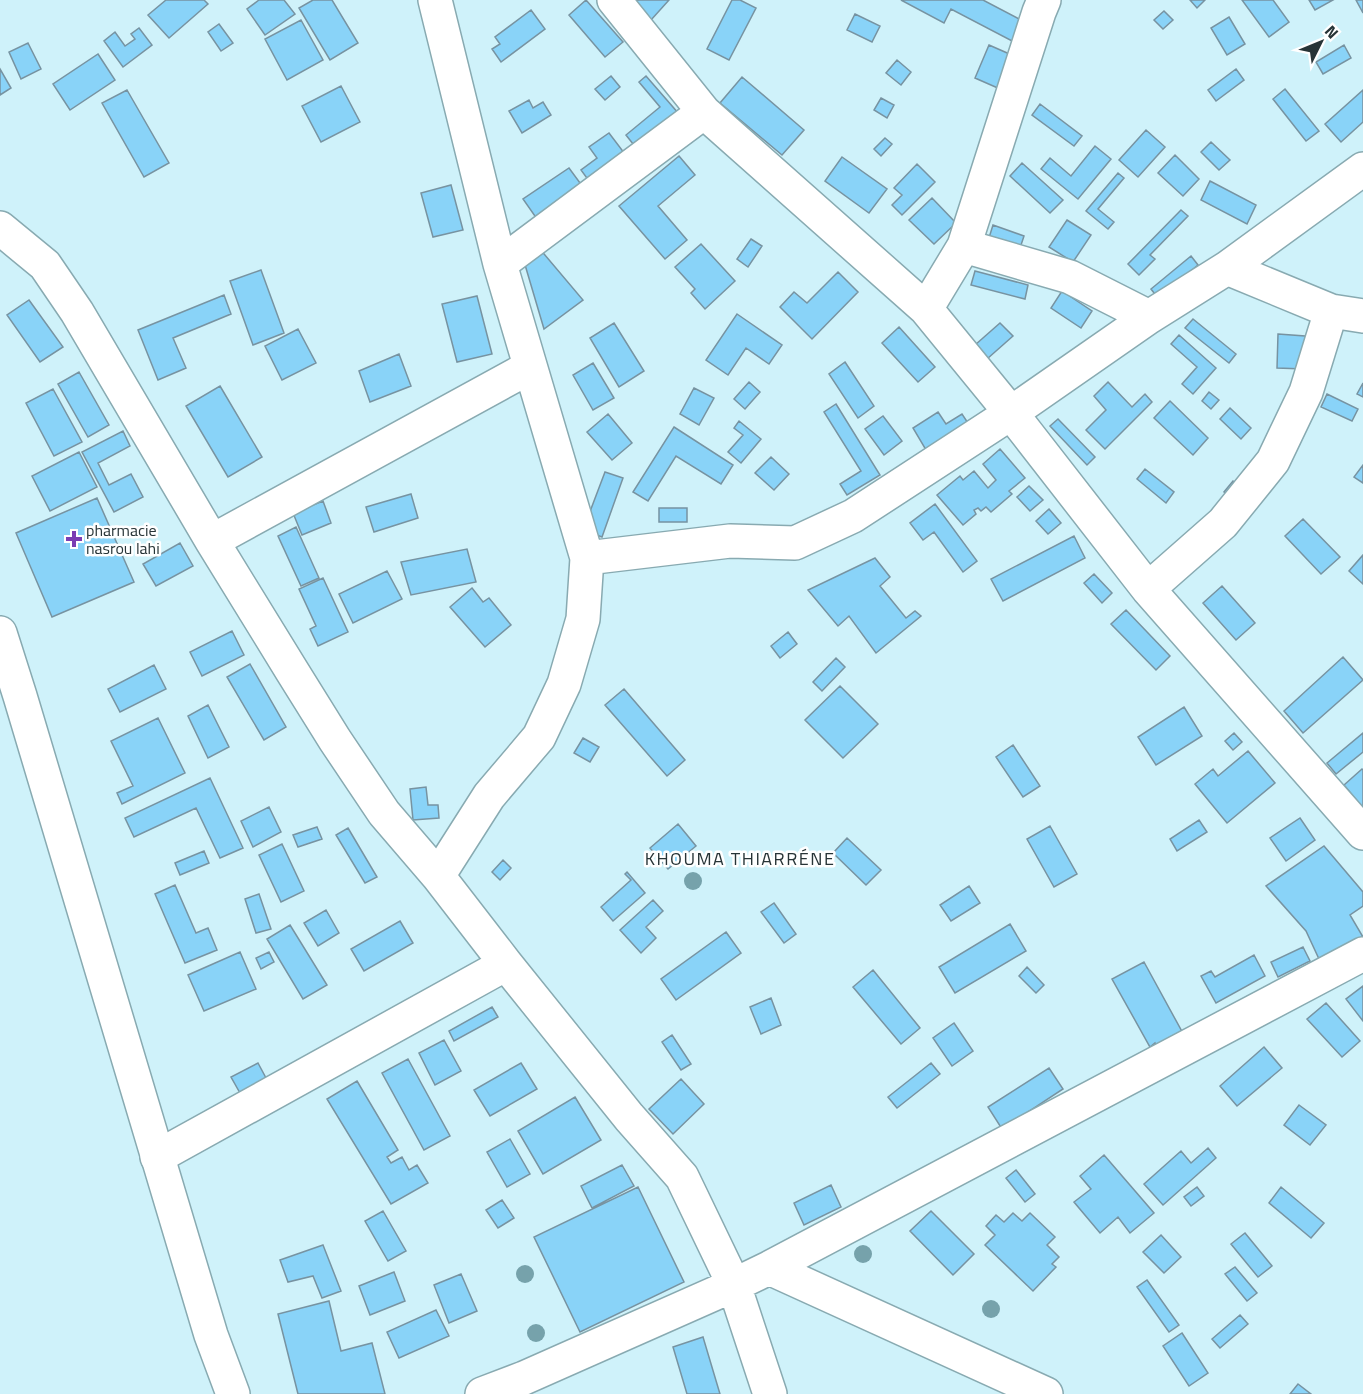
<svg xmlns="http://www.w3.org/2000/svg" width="1363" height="1394" viewBox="0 0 1363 1394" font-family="'Titillium Web',sans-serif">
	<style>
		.building { fill: #89d3f8; stroke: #7793a1; stroke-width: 1.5 }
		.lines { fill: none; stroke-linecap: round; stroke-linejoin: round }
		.minor-casing { stroke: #88aab1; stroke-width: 36 }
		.major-casing { stroke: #88aab1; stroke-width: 36 }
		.minor { stroke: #fff; stroke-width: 33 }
		.major { stroke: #fff; stroke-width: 33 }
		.tree { fill: #76a2ab }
		.poi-dot { fill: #7b3db3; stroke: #fff; stroke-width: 2 }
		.labels { text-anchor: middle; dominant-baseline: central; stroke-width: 5; stroke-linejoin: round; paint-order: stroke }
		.poi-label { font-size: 16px; fill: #273437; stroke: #fff; text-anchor: start }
		.neighbourhood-label { font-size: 18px; letter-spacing: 1.5px; fill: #273437; stroke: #fff }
	</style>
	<rect width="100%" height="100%" fill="#cff2fa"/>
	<path class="building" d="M166,0h38l4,4 -39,34 -21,-23z
		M259,0h25l11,14 -30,21 -18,-26z
		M313,0h19l26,43 -28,17 -31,-52z
		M586,0l37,42 -18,15 -36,-42z
		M638,0h31l-18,20 -17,-15z
		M732,0h8l16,8 -27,52 -22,-11z
		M901,0h82l42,22 -11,20 -63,-33 -7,14z
		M1190,0h15l-8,8z
		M1242,0h31l16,22 -20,15z
		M1309,0h24l-18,10z
		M1356,0h7v13z
		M531,10l14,19 -44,33 -9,-13 8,-5 -5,-7z
		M1164,11l9,9 -10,9 -9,-9z
		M855,14l25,12 -8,16 -25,-12z
		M1229,17l16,27 -18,11 -16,-27z
		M301,20l22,40 -36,20 -22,-41z
		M219,24l14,19 -12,8 -13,-19z
		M139,28l13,17 -29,22 -19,-26 11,-9 10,14 10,-7 -4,-5z
		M28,43l13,26 -20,10 -12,-27z
		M989,45l25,11 -14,33 -25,-11z
		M1344,45l7,13 -28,16 -7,-12z
		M98,54l17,26 -45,30 -17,-26z
		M897,60l14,12 -10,13 -15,-12z
		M0,69l11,19 -11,7z
		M1236,69l8,11 -28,21 -8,-11z
		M611,76l9,11 -15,13 -10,-11z
		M646,76l33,38 -42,35 -11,-14 34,-28 -21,-25z
		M742,77l62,53 -22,25 -62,-52z
		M341,86l19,36 -39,20 -19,-36z
		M1285,89l34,42 -13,10 -33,-42z
		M127,90l42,73 -25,14 -42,-74z
		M1363,90v32l-22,20 -16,-18z
		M881,98l13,7 -7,13 -13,-8z
		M529,100l4,8 10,-6 8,13 -29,18 -13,-22z
		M1040,104l42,32 -8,10 -42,-31z
		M1146,130l19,17 -27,30 -19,-17z
		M609,133l16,21 -36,27 -8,-11 16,-12 -8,-11z
		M885,138l7,6 -11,12 -7,-7z
		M1211,142l19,18 -11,10 -18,-18z
		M1095,146l16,13 -33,40 -37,-30 9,-11 21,18z
		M1175,155l24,24 -16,17 -25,-23z
		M679,156l16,19 -37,31 29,34 -22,19 -46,-53z
		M842,157l45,32 -18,24 -44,-32z
		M1022,163l41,37 -13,13 -40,-37z
		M917,164l18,18 -33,33 -10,-10 10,-10 -8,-7z
		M569,168l14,19 -46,32 -14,-20z
		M1118,173l6,5 -26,31 16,13 -6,7 -22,-18z
		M1210,181l46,24 -9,19 -46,-24z
		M451,185l12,45 -30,7 -12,-44z
		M932,198l24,25 -22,21 -25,-24z
		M1181,210l7,6 -38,39 5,4 -16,16 -11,-11z
		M1067,220l24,15 -18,27 -24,-15z
		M993,225l31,11 -5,15 -31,-10z
		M751,239l11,7 -14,21 -11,-8z
		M701,244l34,37 -30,28 -14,-16 4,-4 -20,-22z
		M539,248l44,52 -39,29 -21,-71z
		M1191,256l7,9 -40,33 -7,-9z
		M261,270l23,63 -31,12 -23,-64z
		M975,271l53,14 -3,14 -54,-14z
		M838,272l20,20 -46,47 -32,-32 14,-15 13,11z
		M1062,291l30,20 -11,17 -30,-20z
		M224,295l7,19 -58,24 13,30 -28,12 -20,-50z
		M477,296l15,58 -35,8 -15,-58z
		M29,300l34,47 -23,15 -33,-47z
		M737,314l45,31 -13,19 -23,-16 -18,27 -22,-15z
		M1193,319l43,35 -7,9 -44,-35z
		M614,323l30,48 -25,16 -29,-49z
		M1000,323l13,13 -26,23 -12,-14z
		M899,327l36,40 -17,15 -36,-39z
		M298,329l18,34 -34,17 -17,-34z
		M1278,334l27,2 -1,33 -27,-1z
		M1179,335l37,33 -23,26 -11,-10 15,-17 -26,-23z
		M399,354l12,32 -41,16 -11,-31z
		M845,362l29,44 -16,12 -29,-44z
		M593,363l21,35 -21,12 -20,-35z
		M79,372l30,53 -21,12 -30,-53z
		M749,382l11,10 -15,17 -11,-10z
		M1108,382l24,25 13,-13 7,8 -47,47 -19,-19 20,-20 -12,-14z
		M1363,383v14l-6,-3z
		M220,386l42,71 -34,20 -42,-71z
		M694,388l20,10 -15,27 -19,-11z
		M53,389l29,53 -28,14 -28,-53z
		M1209,392l10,8 -8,9 -9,-8z
		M1327,394l31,15 -6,12 -31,-14z
		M1170,401l38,37 -15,17 -39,-37z
		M836,404l44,71 -33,20 -7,-11 21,-13 -37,-59z
		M1230,408l21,20 -10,11 -21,-20z
		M938,412l8,12 16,-10 6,9 -42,27 -13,-22z
		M608,414l24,29 -20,17 -25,-28z
		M883,416l19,25 -18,14 -19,-26z
		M1058,419l37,38 -8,8 -37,-39z
		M739,421l22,18 -20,24 -13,-11 15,-17 -9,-7z
		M674,427l59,38 -12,19 -45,-28 -28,45 -15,-9z
		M123,431l7,15 -32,17 11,22 22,-11 12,23 -29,15 -32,-60z
		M1000,449l25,29 -16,13 3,3 -21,18 -5,-5 -5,4 -3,-3 -4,2 2,4 -13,11 -26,-30 23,-19 3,4 11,-9 14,17 8,-8 -13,-16z
		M79,452l18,35 -47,24 -18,-35z
		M771,457l18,17 -15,16 -19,-17z
		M1363,465v18l-9,-6z
		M1145,469l29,23 -8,11 -29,-24z
		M605,472l18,6 -21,59 -19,-7z
		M1233,481l11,9 -9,11 -11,-9z
		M1029,486l14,14 -13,11 -13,-14z
		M411,494l7,24 -44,14 -8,-25z
		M97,498l37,84 -82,35 -36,-84z
		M323,501l8,22 -29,12 -9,-22z
		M935,504l42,57 -14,11 -29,-40 -11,8 -13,-17z
		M659,508h28v14h-28z
		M1049,509l12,14 -13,11 -12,-13z
		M1303,519l37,38 -19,17 -36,-38z
		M296,527l23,51 -18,8 -23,-50z
		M1074,536l11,22 -82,43 -12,-22z
		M180,543l13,23 -37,20 -13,-22z
		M467,549l9,33 -65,13 -10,-33z
		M1363,555v29l-14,-13z
		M875,558l15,19 -10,9 26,32 9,-7 6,5 -45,37 -27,-37 -11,10 -30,-36z
		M387,571l15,28 -49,24 -14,-29z
		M1094,574l18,19 -10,10 -18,-20z
		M323,578l25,54 -30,14 -8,-17 6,-3 -17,-37z
		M1222,586l33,37 -19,17 -33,-37z
		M472,588l11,14 6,-4 22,27 -26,22 -35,-40z
		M1126,610l44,46 -14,14 -45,-46z
		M232,631l12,24 -42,21 -12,-24z
		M788,632l9,12 -17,14 -9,-12z
		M1343,657l20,23 -60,53 -19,-22z
		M836,658l9,9 -23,24 -9,-9z
		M250,664l36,63 -22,13 -37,-63z
		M154,665l12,24 -46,23 -12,-23z
		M840,686l38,38 -35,34 -38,-38z
		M624,689l61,71 -18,16 -62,-71z
		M208,705l21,42 -21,11 -20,-42z
		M1184,707l18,29 -46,29 -18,-28z
		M158,718l27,55 -63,31 -5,-11 16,-7 -22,-45z
		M1234,733l8,9 -9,8 -8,-9z
		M1363,733v19l-27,22 -9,-11z
		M583,738l16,9 -9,15 -16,-9z
		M1013,745l27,41 -17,11 -27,-40z
		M1248,751l27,32 -48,40 -32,-39 18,-15 5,7z
		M1362,769l1,1v38l-19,-23z
		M210,778l33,70 -23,10 -24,-50 -62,29 -9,-19z
		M426,787l2,18h10l1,13 -26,2 -3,-31z
		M269,807l12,25 -28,15 -12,-26z
		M1300,818l15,22 -29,21 -16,-23z
		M1199,820l8,12 -30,19 -7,-12z
		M678,824l18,22 -28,23 -18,-21z
		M1050,826l27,48 -23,13 -27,-48z
		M317,827l5,12 -24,8 -5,-12z
		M348,828l29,49 -12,6 -29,-48z
		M847,838l34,32 -15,15 -33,-32z
		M282,844l22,47 -23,11 -22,-47z
		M1324,846l39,46v14l-13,9 13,22 -44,22 -13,-28 -40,-45z
		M204,851l5,12 -29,12 -5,-12z
		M503,860l8,8 -11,12 -8,-8z
		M627,872l18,21 -32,28 -12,-14 30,-27 -6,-6z
		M175,885l21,48 12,-5 9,22 -32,13 -30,-69z
		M969,886l11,17 -29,18 -11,-16z
		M259,894l12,35 -15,4 -11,-34z
		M653,900l10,11 -17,16 10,11 -15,15 -21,-23z
		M774,903l22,31 -12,9 -23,-31z
		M326,910l13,23 -21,13 -14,-23z
		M400,921l13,22 -49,28 -13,-22z
		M1010,924l16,27 -71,42 -16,-26z
		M290,925l37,60 -24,14 -36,-60z
		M726,932l15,21 -65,47 -15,-21z
		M1303,947l7,14 -32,16 -7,-15z
		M240,952l16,37 -52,22 -16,-36z
		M269,952l5,10 -13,7 -5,-11z
		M1254,955l11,21 -49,27 -15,-27 10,-5 4,6z
		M1144,962l41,75 -26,14 -4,-8 -5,4 -38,-68z
		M1027,967l17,18 -8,8 -17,-17z
		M873,970l47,58 -19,16 -48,-57z
		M1363,986v35l-17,-22z
		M771,998l10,27 -20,9 -11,-27z
		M1326,1003l34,38 -18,16 -35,-38z
		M492,1007l6,10 -44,24 -5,-10z
		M954,1023l19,28 -21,15 -19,-28z
		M672,1035l19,29 -10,6 -19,-28z
		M444,1040l17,31 -26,14 -16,-32z
		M1264,1047l18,21 -45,38 -17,-20z
		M408,1059l42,77 -26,14 -42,-77z
		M258,1063l8,15 -26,15 -9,-16z
		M521,1063l16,26 -47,27 -16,-26z
		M931,1063l9,11 -43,34 -9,-11z
		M1049,1068l14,21 -61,40 -14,-22z
		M681,1079l23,25 -31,30 -24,-25z
		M357,1081l41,69 -11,7 4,6 11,-6 7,13 8,-5 11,18 -37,21 -64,-105z
		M575,1097l26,43 -58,34 -25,-43z
		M1299,1105l27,20 -16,20 -26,-20z
		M510,1139l20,35 -23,13 -20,-35z
		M1208,1148l8,10 -53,47 -19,-21 37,-33 10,12z
		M1104,1155l50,58 -24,20 -12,-16 -18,16 -26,-31 17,-13 -11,-13z
		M622,1165l12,21 -42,22 -11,-22z
		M1016,1170l19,24 -10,8 -19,-24z
		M831,1185l10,22 -37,18 -10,-22z
		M638,1187l46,95 -104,50 -46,-95z
		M1197,1187l7,9 -13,10 -7,-9z
		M1281,1187l43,36 -13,15 -42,-35z
		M502,1200l12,18 -16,10 -12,-18z
		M383,1211l23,40 -18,10 -23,-40z
		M931,1211l43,43 -21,21 -43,-44z
		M1013,1213l9,8 8,-8 25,24 -8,8 12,12 -7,7 4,3 -23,24 -48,-46 10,-10 -9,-9 10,-11 8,7z
		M1245,1233l27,33 -14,11 -27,-33z
		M1161,1235l20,22 -17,16 -21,-21z
		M323,1245l18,46 -19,7 -9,-22 -25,6 -8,-22z
		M1235,1267l22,26 -10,8 -22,-27z
		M394,1272l11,29 -35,14 -11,-29z
		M461,1274l16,37 -28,12 -15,-38z
		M1147,1280l32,45 -10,7 -32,-45z
		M329,1301l12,50 31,-8 13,51h-87l-20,-80z
		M436,1310l13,26 -50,22 -12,-26z
		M1240,1315l8,9 -28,24 -8,-9z
		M1182,1333l26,40 -19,13 -26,-40z
		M703,1337l17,57h-33l-14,-47z
		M1298,1384l13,10h-21z"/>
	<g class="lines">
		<defs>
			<path id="minor" d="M435,0l65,264 87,294 -4,61 -19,65 -25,53 -50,59 -51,80
				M614,0l90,112 222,197 85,104 137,176 215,244
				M0,228l45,37 32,47 135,229 80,130 43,69 49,73 54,63 68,88 123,153 53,60 52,108 36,109
				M964,246l106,31 79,40
				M500,264l204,-152
				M1227,268l104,43 32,5
				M926,309l38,-63 75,-234 5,-12
				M212,541l318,-174
				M587,558l143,-17 65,2 58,-27 158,-103 138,-96 78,-49 136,-99
				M1148,589l75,-66 50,-62 33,-69 25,-81
				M157,1157l349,-193
				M769,1268l277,126
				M482,1394l42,-16 210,-93 35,-17 594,-314"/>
			<path id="major" d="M0,633l20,63 191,639 22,59"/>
		</defs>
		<use href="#minor" class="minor-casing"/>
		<use href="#major" class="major-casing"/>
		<use href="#minor" class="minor"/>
		<use href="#major" class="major"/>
	</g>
	<g class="tree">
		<circle cx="693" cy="881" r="9"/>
		<circle cx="863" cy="1254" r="9"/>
		<circle cx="525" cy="1274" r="9"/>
		<circle cx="991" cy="1309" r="9"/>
		<circle cx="536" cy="1333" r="9"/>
	</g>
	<path class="poi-dot" d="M71 530h6v6h6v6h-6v6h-6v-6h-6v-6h6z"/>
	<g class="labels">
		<g class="poi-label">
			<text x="86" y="530">pharmacie<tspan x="86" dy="18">nasrou lahi</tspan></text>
		</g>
		<g class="neighbourhood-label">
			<text x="740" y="858">KHOUMA THIARRÉNE</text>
		</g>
	</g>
	<g transform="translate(1321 42) rotate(47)" stroke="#ffffff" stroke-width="4.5" paint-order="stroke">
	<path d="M0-4.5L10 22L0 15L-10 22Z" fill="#273437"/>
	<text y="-9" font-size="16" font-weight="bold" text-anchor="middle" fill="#273437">N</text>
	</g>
</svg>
